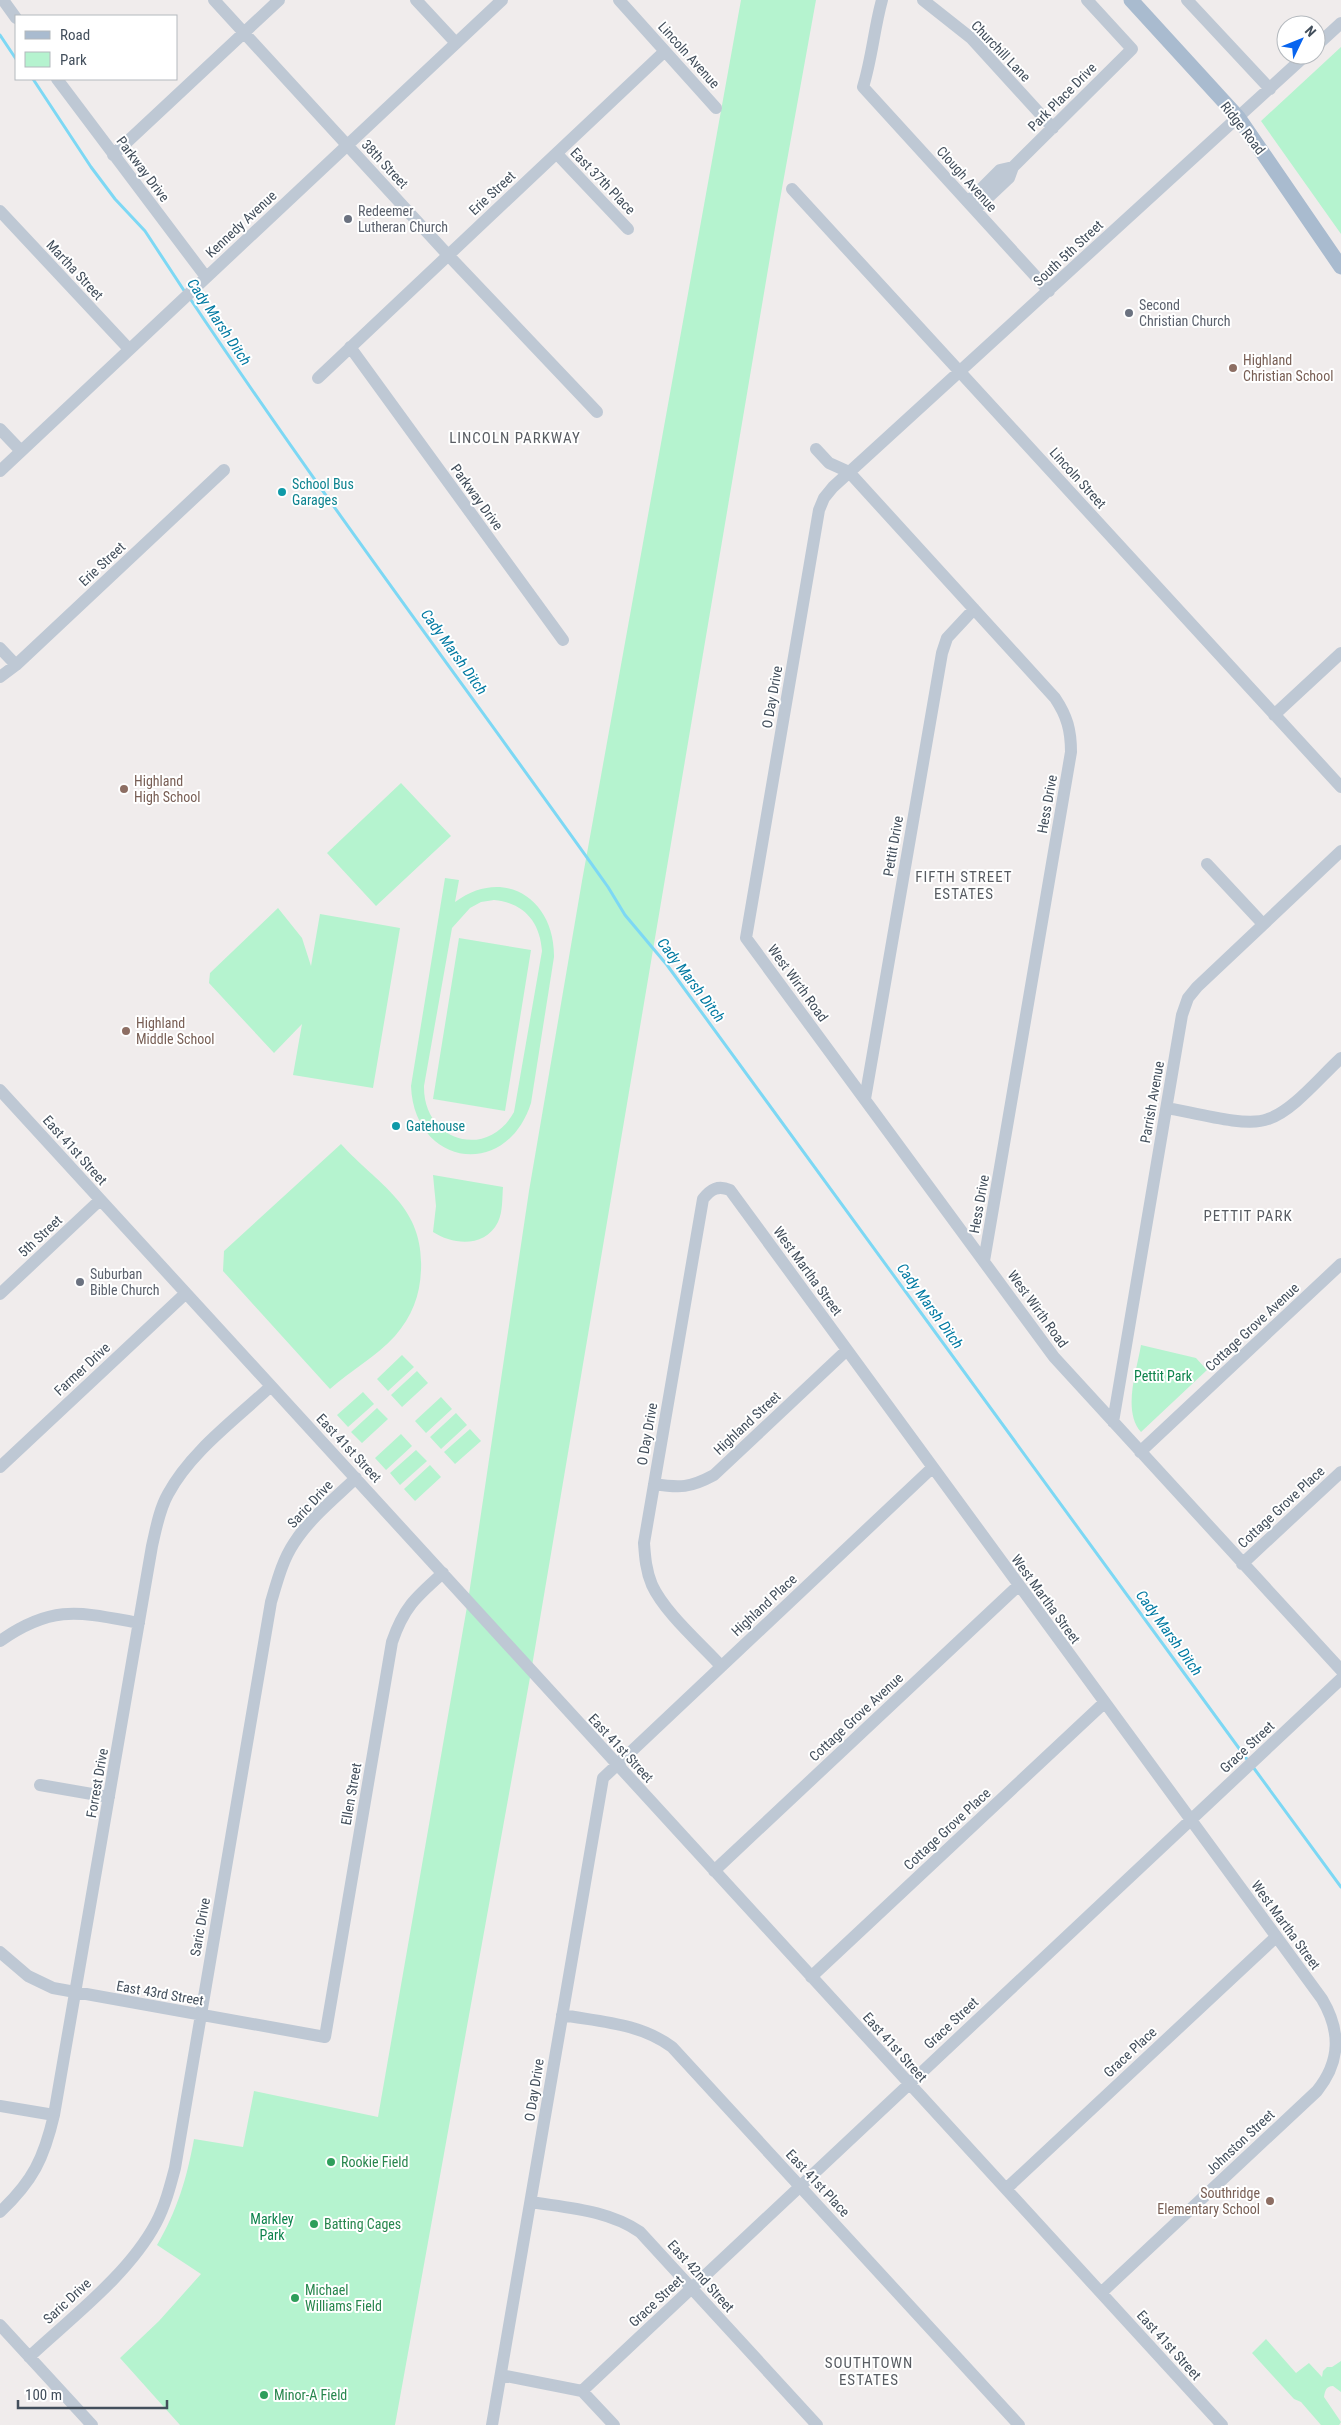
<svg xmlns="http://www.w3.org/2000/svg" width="1341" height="2425" viewBox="0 0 1341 2425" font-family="'Roboto Condensed',sans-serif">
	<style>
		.green { fill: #b5f3cf; fill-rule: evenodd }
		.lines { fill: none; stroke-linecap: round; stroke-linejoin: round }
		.stream { stroke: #7dd8f4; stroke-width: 3 }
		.minor { stroke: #bec8d4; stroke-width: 12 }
		.major { stroke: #a9bbcf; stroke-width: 15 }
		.worship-dot { fill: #6b7280; stroke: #fff; stroke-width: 2 }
		.education-dot { fill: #8d6e63; stroke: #fff; stroke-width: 2 }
		.culture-dot { fill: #0f9aa8; stroke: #fff; stroke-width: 2 }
		.leisure-dot { fill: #2e9e5b; stroke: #fff; stroke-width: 2 }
		.labels { text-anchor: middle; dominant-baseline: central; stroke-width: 4; stroke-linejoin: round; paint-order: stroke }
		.street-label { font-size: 14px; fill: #434f5c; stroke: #fff }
		.worship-label { font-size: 14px; fill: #5b616d; stroke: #fff; text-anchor: start }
		.education-label { font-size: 14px; fill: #785e54; stroke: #fff; text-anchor: start }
		.culture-label { font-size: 14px; fill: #0d838f; stroke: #fff; text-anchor: start }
		.park-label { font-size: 14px; fill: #0d834c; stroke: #fff }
		.leisure-label { font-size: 14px; fill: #27864d; stroke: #fff; text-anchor: start }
		.water-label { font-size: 15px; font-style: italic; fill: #027aa2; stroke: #fff }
		.neighbourhood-label { font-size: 15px; letter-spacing: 1px; fill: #585c62; stroke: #fff }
	</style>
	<rect width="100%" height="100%" fill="#f0ecec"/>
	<path class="green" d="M741,0h75l-39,216 -246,1456 -136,753h-215l-60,-67 39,-37 42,-47 -44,-29c20,-34 30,-67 37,-106l49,8 11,-56 124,26 90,-516 61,-410 53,-310z
		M1341,47v187l-80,-113z
		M401,783l50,53 -75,70 -49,-53z
		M445,878l14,2 -4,22c49,-36 100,-3 99,55l-23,146c-25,78 -117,63 -120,-17zM494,900c30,3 46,22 48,51l-28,161c-27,49 -91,29 -90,-26l28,-158 18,-20 11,-6z
		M278,908l24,30 9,28 9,-52 80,14 -27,160 -80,-13 9,-51 -28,29 -65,-70 1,-10z
		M459,938l72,12 -26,161 -72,-12z
		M341,1144c38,42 83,61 80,126 -1,26 -9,46 -26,66 -19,21 -44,34 -65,53l-107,-118 1,-20z
		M433,1175l70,12c-1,11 0,24 -5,35 -13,26 -45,23 -65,10l3,-26z
		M1141,1345l55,13 11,12 -66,62c-19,-21 -4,-62 0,-87z
		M402,1355l12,12 -26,24 -11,-12z
		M417,1371l11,12 -26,24 -11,-12z
		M363,1392l11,12 -26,23 -11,-12z
		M441,1397l11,12 -26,24 -11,-12z
		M377,1408l11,11 -26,24 -11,-11z
		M456,1413l11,12 -26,24 -11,-12z
		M470,1429l11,12 -26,23 -11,-12z
		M401,1434l11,12 -26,24 -11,-12z
		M416,1450l11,11 -27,24 -10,-12z
		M430,1465l11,12 -26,24 -11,-12z
		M1266,2339l30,34 13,-10 13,14 1,-6 4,-4h5l9,-6v31l-8,-6c-7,0 -8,5 -9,11l17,25 -2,3h-18l-20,-23 -7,-3 -42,-46z"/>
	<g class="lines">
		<path class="stream" d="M0,35l16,24
			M33,79l58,88 24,32 30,32 40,61
			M189,297c134,201 279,393 419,590l17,28 42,50 582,797
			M1253,1767l88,120"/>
		<path class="minor" d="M3,0l13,18
			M214,0l234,255 149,157
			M416,0l40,43
			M619,0l97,108
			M882,0c-8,29 -10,58 -19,87l186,204
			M923,0l48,38 82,90
			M1187,0l83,89
			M1316,46l25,-23
			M1306,55l-473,432 -9,11 -5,12 -73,428 308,419 287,313
			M57,79l149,198
			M557,154l71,75
			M113,155l166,-155
			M792,189l549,598
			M968,202l32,-32 13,-3
			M975,210l34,-32 4,-11 119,-118 -45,-49
			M0,211l129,138
			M350,347l213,293
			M318,378l347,-327
			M0,429l21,22
			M816,449l13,14 20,9 206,226c12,18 16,32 16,54l-87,509
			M0,471l502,-471
			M0,648l16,17
			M0,677l16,-12 208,-195
			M1274,715l67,-62
			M1207,864l56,60
			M0,1090l1222,1335
			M865,1099l77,-446 5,-15 27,-29
			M1167,1108c25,4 79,20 101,11 25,-8 53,-43 73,-61
			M0,1294l100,-94
			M1113,1422l69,-407 6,-17 9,-11 144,-136
			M1140,1452l201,-188
			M0,1467l186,-174
			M654,1484c26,4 36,4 60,-9l133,-125
			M1242,1564l99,-92
			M0,1641c53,-37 79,-29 139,-18
			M721,1666c-21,-23 -56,-53 -69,-81 -6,-14 -7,-28 -8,-42l59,-344c8,-10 15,-14 27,-9l592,809c19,32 19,62 -5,92l-216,202
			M40,1785l69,12
			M714,1871l304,-285
			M0,1952l28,24 25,12 272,49 67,-395c12,-35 24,-45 51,-69
			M811,1977l293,-274
			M562,2015c39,7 77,8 110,32l347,378
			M0,2106l54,9
			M1006,2189l270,-252
			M531,2202c37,6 77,8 109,30l177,193
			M0,2212c33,-31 44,-54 54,-97l98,-569c4,-17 7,-36 16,-52 23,-43 68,-75 103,-108
			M0,2325l92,100
			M29,2357c43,-40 100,-83 127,-134 9,-17 14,-36 19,-55l96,-566c6,-20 11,-41 23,-59 16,-25 40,-44 62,-65
			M501,2375l81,16 32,34
			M582,2391l759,-712
			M492,2425l111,-647 329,-310"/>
		<path class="major" d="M1131,0l107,117 103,150"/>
	</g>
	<g class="worship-dot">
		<circle cx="348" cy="219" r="5"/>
		<circle cx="1129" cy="313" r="5"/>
		<circle cx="80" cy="1282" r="5"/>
	</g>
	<g class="education-dot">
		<circle cx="1233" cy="368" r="5"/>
		<circle cx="124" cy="789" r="5"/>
		<circle cx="126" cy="1031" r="5"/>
		<circle cx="1270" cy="2201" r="5"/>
	</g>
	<g class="culture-dot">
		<circle cx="282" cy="492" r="5"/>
		<circle cx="396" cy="1126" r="5"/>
	</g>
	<g class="leisure-dot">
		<circle cx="331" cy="2162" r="5"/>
		<circle cx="314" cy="2224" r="5"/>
		<circle cx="295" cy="2298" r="5"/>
		<circle cx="264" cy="2395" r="5"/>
	</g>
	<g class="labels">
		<g class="street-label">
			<text transform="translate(1001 51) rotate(46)">Churchill Lane</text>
			<text transform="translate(689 55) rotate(48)">Lincoln Avenue</text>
			<text transform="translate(1062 97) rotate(-45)">Park Place Drive</text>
			<text transform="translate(1243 128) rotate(52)">Ridge Road</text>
			<text transform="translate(385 164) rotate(47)">38th Street</text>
			<text transform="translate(143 169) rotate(53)">Parkway Drive</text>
			<text transform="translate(967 179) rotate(48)">Clough Avenue</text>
			<text transform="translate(603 181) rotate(46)">East 37th Place</text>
			<text transform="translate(492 193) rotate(-43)">Erie Street</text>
			<text transform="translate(241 224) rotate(-43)">Kennedy Avenue</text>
			<text transform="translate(1068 253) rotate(-43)">South 5th Street</text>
			<text transform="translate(75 270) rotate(47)">Martha Street</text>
			<text transform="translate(1078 478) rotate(48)">Lincoln Street</text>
			<text transform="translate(477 497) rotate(54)">Parkway Drive</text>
			<text transform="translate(102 564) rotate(-43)">Erie Street</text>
			<text transform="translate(772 697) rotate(-80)">O Day Drive</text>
			<text transform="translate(1047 804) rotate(-80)">Hess Drive</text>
			<text transform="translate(893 846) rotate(-80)">Pettit Drive</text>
			<text transform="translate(798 983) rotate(54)">West Wirth Road</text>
			<text transform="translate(1152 1102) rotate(-80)">Parrish Avenue</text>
			<text transform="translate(75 1150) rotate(48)">East 41st Street</text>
			<text transform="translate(979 1204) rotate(-80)">Hess Drive</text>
			<text transform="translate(40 1236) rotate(-43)">5th Street</text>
			<text transform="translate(808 1271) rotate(54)">West Martha Street</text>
			<text transform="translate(1038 1309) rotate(54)">West Wirth Road</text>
			<text transform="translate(1252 1327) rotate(-43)">Cottage Grove Avenue</text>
			<text transform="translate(82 1369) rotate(-43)">Farmer Drive</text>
			<text transform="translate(747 1423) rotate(-43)">Highland Street</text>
			<text transform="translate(647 1434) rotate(-80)">O Day Drive</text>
			<text transform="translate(349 1448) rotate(47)">East 41st Street</text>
			<text transform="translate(310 1504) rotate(-47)">Saric Drive</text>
			<text transform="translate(1281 1507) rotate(-43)">Cottage Grove Place</text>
			<text transform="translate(1046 1599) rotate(54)">West Martha Street</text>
			<text transform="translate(764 1605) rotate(-43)">Highland Place</text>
			<text transform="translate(856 1717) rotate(-43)">Cottage Grove Avenue</text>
			<text transform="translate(1247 1747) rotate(-43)">Grace Street</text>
			<text transform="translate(621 1748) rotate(47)">East 41st Street</text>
			<text transform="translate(97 1783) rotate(-80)">Forrest Drive</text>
			<text transform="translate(351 1794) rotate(-80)">Ellen Street</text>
			<text transform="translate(947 1829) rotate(-43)">Cottage Grove Place</text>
			<text transform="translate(1286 1925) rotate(54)">West Martha Street</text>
			<text transform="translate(200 1927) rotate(-80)">Saric Drive</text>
			<text transform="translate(160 1993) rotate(10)">East 43rd Street</text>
			<text transform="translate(951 2023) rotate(-43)">Grace Street</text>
			<text transform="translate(895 2047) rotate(48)">East 41st Street</text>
			<text transform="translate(1130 2052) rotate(-43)">Grace Place</text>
			<text transform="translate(534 2090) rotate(-81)">O Day Drive</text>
			<text transform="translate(1240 2142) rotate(-43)">Johnston Street</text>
			<text transform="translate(818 2183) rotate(47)">East 41st Place</text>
			<text transform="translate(701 2276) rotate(48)">East 42nd Street</text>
			<text transform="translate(67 2301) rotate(-43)">Saric Drive</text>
			<text transform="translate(656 2301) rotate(-43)">Grace Street</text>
			<text transform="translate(1169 2345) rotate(48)">East 41st Street</text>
		</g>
		<g class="worship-label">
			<text x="358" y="211">Redeemer<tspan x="358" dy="16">Lutheran Church</tspan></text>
			<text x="1139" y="305">Second<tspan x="1139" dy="16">Christian Church</tspan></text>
			<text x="90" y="1274">Suburban<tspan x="90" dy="16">Bible Church</tspan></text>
		</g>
		<g class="education-label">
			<text x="1243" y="360">Highland<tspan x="1243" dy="16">Christian School</tspan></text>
			<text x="134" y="781">Highland<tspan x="134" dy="16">High School</tspan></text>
			<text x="136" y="1023">Highland<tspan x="136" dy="16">Middle School</tspan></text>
			<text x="1260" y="2193" text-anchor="end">Southridge<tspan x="1260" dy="16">Elementary School</tspan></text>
		</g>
		<g class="culture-label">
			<text x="292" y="484">School Bus<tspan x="292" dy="16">Garages</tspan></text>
			<text x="406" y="1126">Gatehouse</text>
		</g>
		<g class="park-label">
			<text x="1163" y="1376">Pettit Park</text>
			<text x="272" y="2219">Markley<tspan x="272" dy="16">Park</tspan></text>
		</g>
		<g class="leisure-label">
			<text x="341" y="2162">Rookie Field</text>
			<text x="324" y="2224">Batting Cages</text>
			<text x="305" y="2290">Michael<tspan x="305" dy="16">Williams Field</tspan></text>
			<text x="274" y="2395">Minor-A Field</text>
		</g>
		<g class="water-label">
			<text transform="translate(219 322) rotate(56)">Cady Marsh Ditch</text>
			<text transform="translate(454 652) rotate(54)">Cady Marsh Ditch</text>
			<text transform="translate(691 980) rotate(53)">Cady Marsh Ditch</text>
			<text transform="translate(930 1306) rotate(54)">Cady Marsh Ditch</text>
			<text transform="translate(1169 1633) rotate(54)">Cady Marsh Ditch</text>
		</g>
		<g class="neighbourhood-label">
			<text x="515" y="438">LINCOLN PARKWAY</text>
			<text x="964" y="877">FIFTH STREET<tspan x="964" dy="17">ESTATES</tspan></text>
			<text x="1248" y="1216">PETTIT PARK</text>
			<text x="869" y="2363">SOUTHTOWN<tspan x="869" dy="17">ESTATES</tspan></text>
		</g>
	</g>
	<rect x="15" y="15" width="162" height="65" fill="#ffffff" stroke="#b4b9be"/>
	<rect x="25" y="31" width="25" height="8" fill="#a9bbcf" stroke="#b4b9be"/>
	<text x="60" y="40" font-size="15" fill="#434f5c">Road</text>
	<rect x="25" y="52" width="25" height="15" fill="#b5f3cf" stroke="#b4b9be"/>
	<text x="60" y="65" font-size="15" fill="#434f5c">Park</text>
	<g transform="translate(1301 40) rotate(47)"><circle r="24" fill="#ffffff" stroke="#b4b9be"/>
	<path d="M0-4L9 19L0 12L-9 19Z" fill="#0764ef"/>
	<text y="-8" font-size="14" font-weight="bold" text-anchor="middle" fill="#434f5c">N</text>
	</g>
	<path d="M18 2400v8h149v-8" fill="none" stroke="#434f5c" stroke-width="2.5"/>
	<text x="25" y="2400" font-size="15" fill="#434f5c" stroke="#ffffff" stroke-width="4" paint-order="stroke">100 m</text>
</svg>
